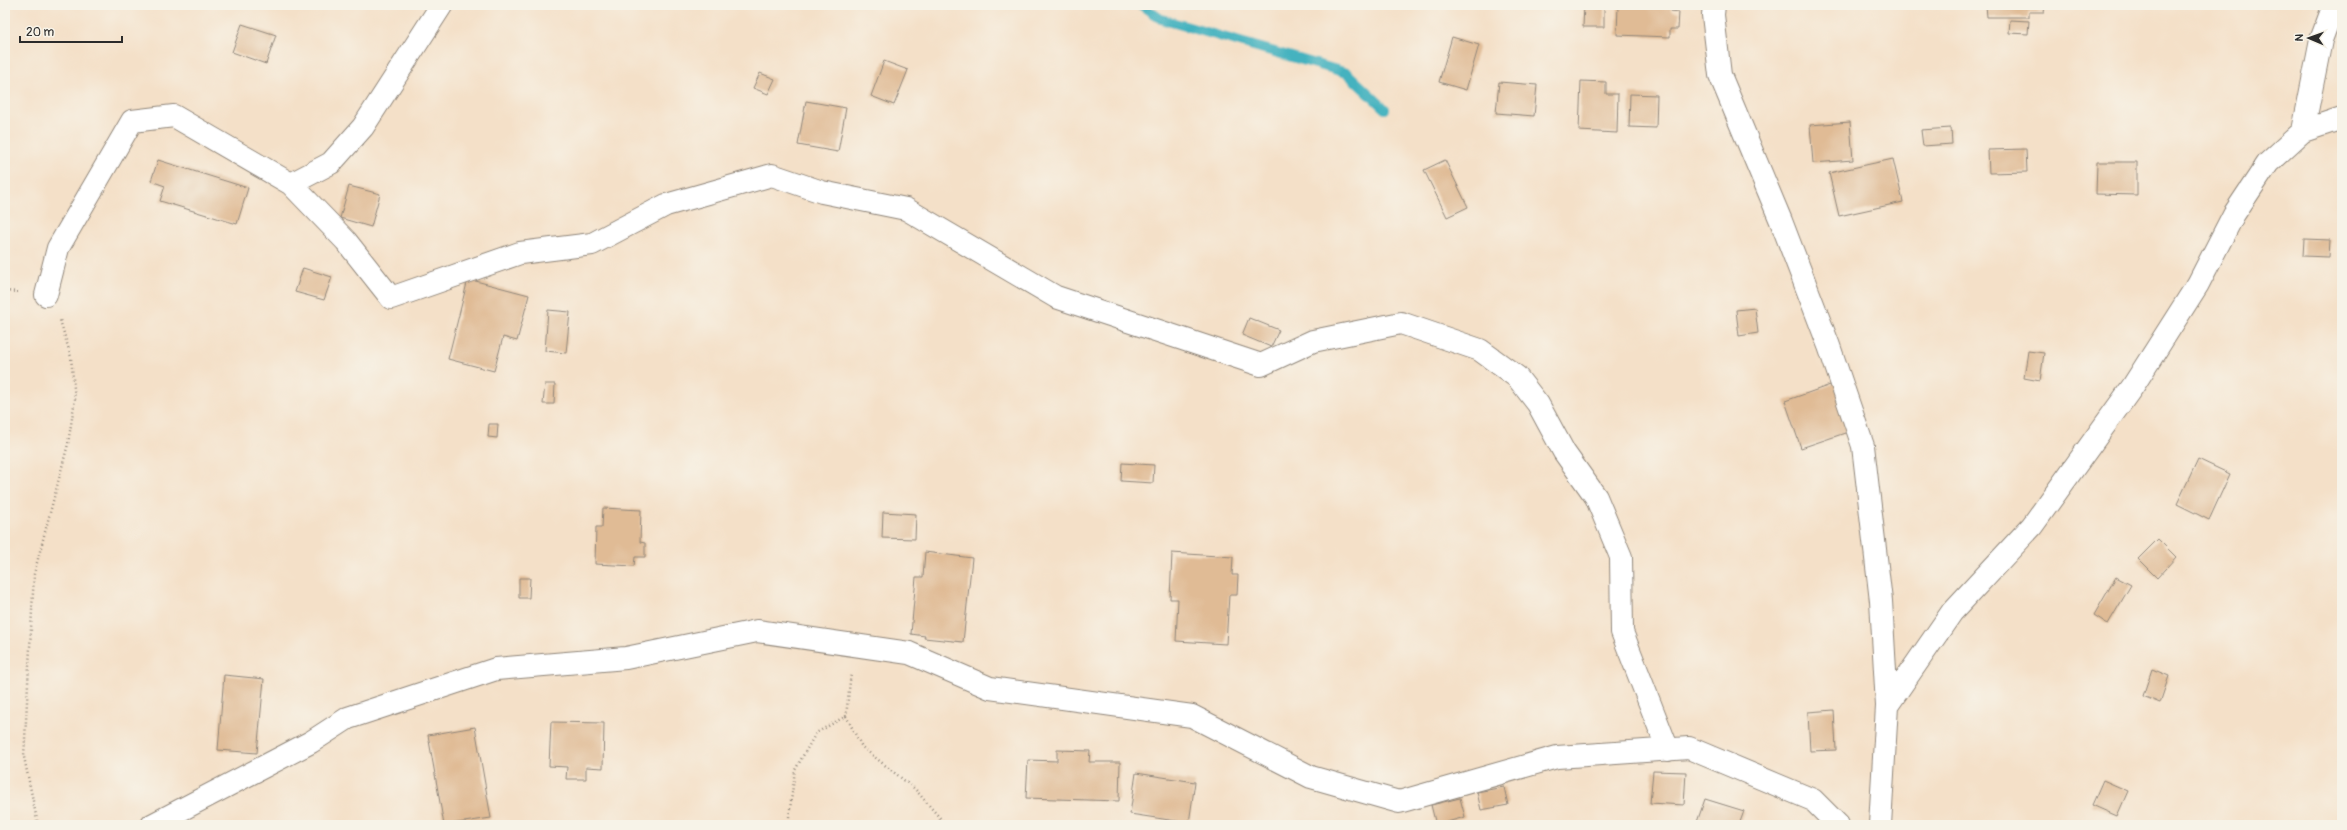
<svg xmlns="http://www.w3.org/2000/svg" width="2347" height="830" viewBox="0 0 2347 830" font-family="Pangolin,sans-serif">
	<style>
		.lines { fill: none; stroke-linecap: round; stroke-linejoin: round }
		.stream { stroke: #44b2bf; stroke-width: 10 }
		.building { fill: #e0bb95 }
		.minor-casing { stroke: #90867a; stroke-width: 24 }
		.path { stroke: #90867a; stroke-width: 2.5; stroke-dasharray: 1 3; stroke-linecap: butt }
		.minor { stroke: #fff; stroke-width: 22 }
	</style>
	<rect width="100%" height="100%" fill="#f7f3e8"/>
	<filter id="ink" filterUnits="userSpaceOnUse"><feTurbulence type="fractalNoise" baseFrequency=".025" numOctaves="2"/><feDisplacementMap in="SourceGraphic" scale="8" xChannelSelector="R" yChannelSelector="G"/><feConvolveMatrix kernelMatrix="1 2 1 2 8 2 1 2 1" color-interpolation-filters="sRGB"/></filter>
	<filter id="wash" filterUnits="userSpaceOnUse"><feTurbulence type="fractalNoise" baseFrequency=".012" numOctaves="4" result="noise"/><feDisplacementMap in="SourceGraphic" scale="16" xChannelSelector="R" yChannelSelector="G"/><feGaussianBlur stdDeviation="0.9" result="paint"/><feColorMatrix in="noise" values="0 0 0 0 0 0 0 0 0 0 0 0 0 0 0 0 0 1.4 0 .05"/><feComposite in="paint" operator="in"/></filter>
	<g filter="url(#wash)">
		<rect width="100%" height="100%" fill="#f4e0c8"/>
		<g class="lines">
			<path class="stream" d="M1141,5l20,14 186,54 38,36"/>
		</g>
		<g id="blocks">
			<path class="building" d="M1584,5h20v22h-21z
				M1618,5h53v6l8,1 -1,17h-8v8l-53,-2z
				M1986,5h59l-1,7h-15v5h-42z
				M2010,20l19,1 -1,13 -19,-1z
				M242,24l34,11 -10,29 -34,-12z
				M1452,37l27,8 -13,45 -27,-8z
				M884,61l24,9 -14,35 -23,-9z
				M760,73l15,6 -7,15 -15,-6z
				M1581,81l25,1v12h12l-1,39 -38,-2z
				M1499,82l38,3 -3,31 -38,-3z
				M1630,94l27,1 -1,33 -27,-1z
				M806,101l40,7 -8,44 -40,-7z
				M1850,122l3,38 -40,3 -3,-38z
				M1951,128l1,16 -29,2 -2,-16z
				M2026,149l1,23 -38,1 -1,-23z
				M1893,159l10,43 -64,14 -10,-43z
				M158,160l90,28 -11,36 -77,-23 5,-15 -14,-5z
				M1445,160l23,47 -21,10 -23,-47z
				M2097,162h40v33l-41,-1z
				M349,186l31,8 -9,33 -31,-9z
				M2304,239l26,1 -1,17 -26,-1z
				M303,268l29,9 -8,23 -29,-8z
				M468,279l61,16 -12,46 -14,-4 -9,34 -46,-12z
				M1755,308l3,25 -19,3 -3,-26z
				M548,310l22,2 -4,41 -21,-2z
				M1249,318l30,12 -8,17 -29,-12z
				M2028,351l16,2 -4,28 -16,-3z
				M1836,383l15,48 -50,17 -16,-47z
				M545,384h10l-1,20h-11z
				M489,424h9l-1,14 -9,-1z
				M2198,459l32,15 -21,46 -32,-16z
				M1122,463l32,2 -1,18 -32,-2z
				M603,508l38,2 -1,32 5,1v14h-10l-1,9 -39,-2 1,-37h6z
				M883,512l33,2 -1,25 -33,-1z
				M2158,539l18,18 -19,21 -19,-19z
				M925,552l47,6 -9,84 -39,-4 1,-2 -14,-2 5,-57h7z
				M1172,553l61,4 -1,18h6l-1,20h-8l-3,49 -50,-3 2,-42h-8z
				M2116,577l15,8 -23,39 -14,-9z
				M519,578h11l-1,20h-10z
				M2152,669l17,7 -9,27 -17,-7z
				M224,675l40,4 -7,74 -39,-3z
				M1834,710l2,40 -26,1 -2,-39z
				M551,722l53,1 -1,45 -17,-1v12h-20l1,-12 -18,-1z
				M475,727l16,91 -47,7 -16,-90z
				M1057,750l33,1 -1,11h31l-1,39 -93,-3 2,-38 29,1z
				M1653,771l33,1 -2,33 -34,-2z
				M1136,773l59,9 -6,41 -59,-9z
				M2103,780l25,11 -11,25 -25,-11z
				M1504,787l4,18 -27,5 -4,-18z
				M1460,798l5,19 -29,8 -5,-20z
				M1705,799l39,12 -5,14h-43z"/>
		</g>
	</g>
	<g filter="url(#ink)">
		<use href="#blocks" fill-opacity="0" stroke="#90867a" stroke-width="1"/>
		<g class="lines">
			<defs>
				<path id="minor" d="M1714,5l-1,10 7,60 61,146 48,125 34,100 18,155 6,105 -7,119
					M2303,131l18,-91 13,-35
					M291,184l55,57 45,57 129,-45 72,-9 74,-39 106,-30 50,17 84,17 150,88 205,68 52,-24 88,-18 79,27 37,27 21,27 26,48 32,45 25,60 1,75 46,118
					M46,295l12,-47 74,-127 42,-5 117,68 40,-21 32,-36 78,-121
					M1887,706l65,-94 80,-86 101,-140 65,-102 36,-70 34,-51 35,-32 39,-13
					M152,825l159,-83 37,-24 148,-49 130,-11 131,-27 152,22 81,35 202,28 119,61 88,25 158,-45 132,-9 124,52 25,25"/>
			</defs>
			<use href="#minor" class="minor-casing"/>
			<path class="path" d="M5,291l13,1
				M846,716l16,31 53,42 31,36
				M38,825l-14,-68 10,-183 34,-130 7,-45 -4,-42 -11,-37
				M788,825l7,-55 21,-37 30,-17 5,-43"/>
			<use href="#minor" class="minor"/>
		</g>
	</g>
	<rect width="2347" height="830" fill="none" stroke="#f7f3e8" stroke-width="20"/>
	<g transform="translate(2309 38) rotate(272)" stroke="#f7f3e8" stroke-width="3" paint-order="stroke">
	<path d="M0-3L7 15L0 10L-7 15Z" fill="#2b2b2b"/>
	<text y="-6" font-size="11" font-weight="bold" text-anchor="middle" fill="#2b2b2b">N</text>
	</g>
	<path d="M20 36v6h102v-6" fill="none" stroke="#2b2b2b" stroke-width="2"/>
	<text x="26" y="36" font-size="12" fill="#2b2b2b" stroke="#f7f3e8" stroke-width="3" paint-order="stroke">20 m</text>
</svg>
